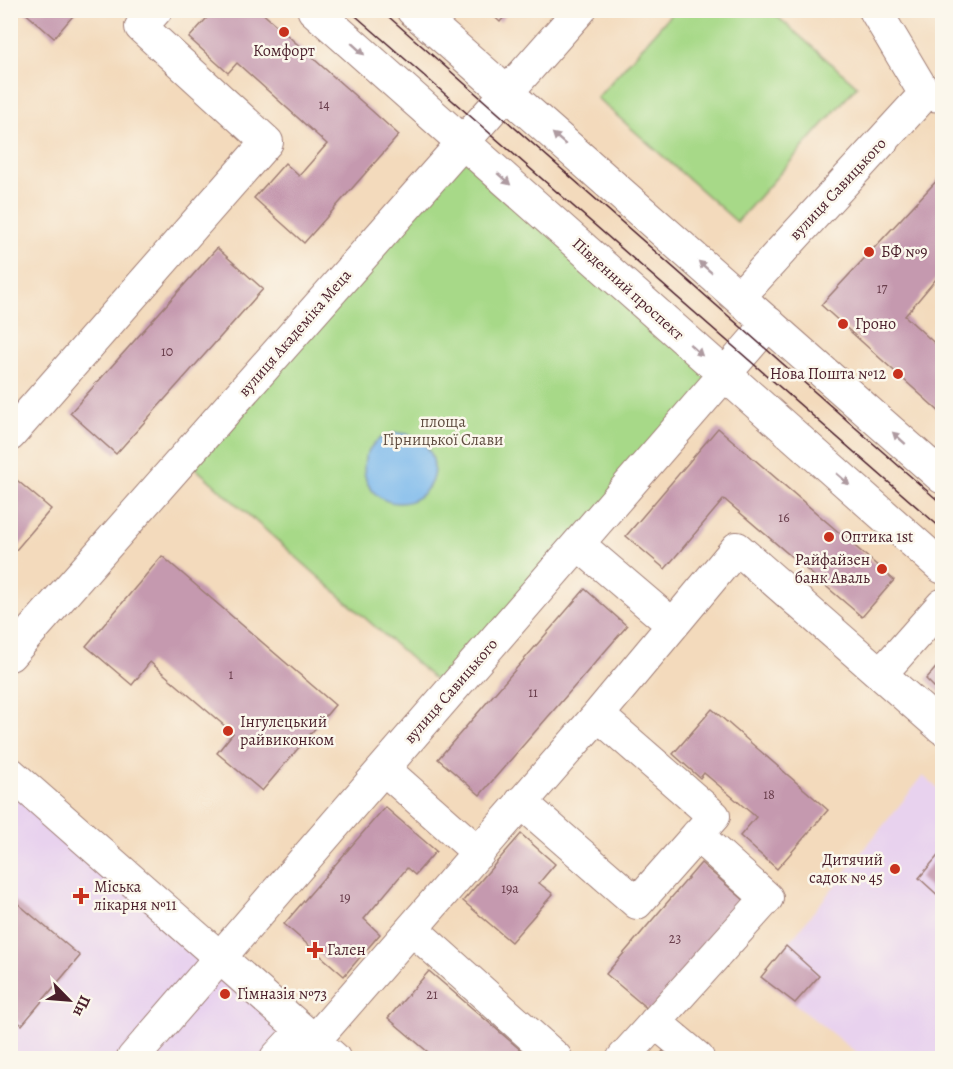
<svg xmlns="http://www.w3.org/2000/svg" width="953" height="1069" viewBox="0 0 953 1069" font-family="Alegreya,serif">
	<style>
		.built { fill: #e8d2ee }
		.green { fill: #a7d988; stroke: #787c5a; stroke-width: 1.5 }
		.water { fill: #79b8ec; stroke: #626c8c; stroke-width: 1.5 }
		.building { fill: #c599af }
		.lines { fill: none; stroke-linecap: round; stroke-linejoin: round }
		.minor-casing { stroke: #9e7c74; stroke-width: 34 }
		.major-casing { stroke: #9e7c74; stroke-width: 35 }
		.minor { stroke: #fff; stroke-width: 32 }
		.major { stroke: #fff; stroke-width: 33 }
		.tram { stroke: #4a1f2b; stroke-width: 1.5 }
		.oneway { fill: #ae9aa0 }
		.poi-dot { fill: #c8321e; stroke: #fbf7ec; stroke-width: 2 }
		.labels { text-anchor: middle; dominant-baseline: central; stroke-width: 5; stroke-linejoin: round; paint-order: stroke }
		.number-label { font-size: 14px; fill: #693e4c }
		.poi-label { font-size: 16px; fill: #4a1f2b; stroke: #fbf7ec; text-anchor: start }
		.street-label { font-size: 16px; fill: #4a1f2b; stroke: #fbf7ec }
		.park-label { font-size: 16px; fill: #614e42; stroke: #fbf7ec }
	</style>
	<rect width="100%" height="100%" fill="#fbf7ec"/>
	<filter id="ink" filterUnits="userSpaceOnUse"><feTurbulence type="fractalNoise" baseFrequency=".0167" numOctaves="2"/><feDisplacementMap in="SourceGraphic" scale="12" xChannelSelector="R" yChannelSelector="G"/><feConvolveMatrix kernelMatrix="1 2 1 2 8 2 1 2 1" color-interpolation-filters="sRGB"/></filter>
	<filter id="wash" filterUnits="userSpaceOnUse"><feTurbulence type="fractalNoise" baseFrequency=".008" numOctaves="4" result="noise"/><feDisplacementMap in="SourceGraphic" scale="24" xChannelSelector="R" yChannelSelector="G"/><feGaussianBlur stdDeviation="1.35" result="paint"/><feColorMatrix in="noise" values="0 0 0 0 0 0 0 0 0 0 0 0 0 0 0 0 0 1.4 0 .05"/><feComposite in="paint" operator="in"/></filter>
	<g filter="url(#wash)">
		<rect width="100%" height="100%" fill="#f3dabc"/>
		<path class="built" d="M10,772l324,286h-323z
			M923,776l19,16v266h-79l-102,-81z"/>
		<path class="green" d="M674,11h97l86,75 -120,136 -140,-124z
			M463,143l261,232 -274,318 -266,-235z"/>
		<path class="water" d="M364 468a35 35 0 1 1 70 0a35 35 0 1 1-70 0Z"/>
		<g id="blocks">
			<path class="building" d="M22,10h56l-24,28z
				M214,10h45l140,125 -95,108 -50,-45 31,-35 14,13 28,-32 -90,-81 -9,10 -39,-35z
				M487,10h23l-10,12z
				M942,175v97l-37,44 37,34v64l-121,-109z
				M217,248l46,41 -147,165 -46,-41z
				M718,428l176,152 -32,37 -138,-118 -59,70 -39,-33z
				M12,476l39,33 -41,48v-80z
				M162,556l173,149 -73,86 -45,-38 16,-20 -83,-71 -18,23 -46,-39z
				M585,589l42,37 -147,169 -42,-36z
				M942,661v34l-16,-16z
				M712,709l116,101 -51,59 -37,-33 16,-19 -52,-44 -4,5 -27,-24z
				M385,807l51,44 -21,24 -8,-7 -43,51 16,15 -36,42 -60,-52z
				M521,834l34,30 -16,19 14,11 -42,48 -48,-41z
				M942,851v48l-23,-21z
				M701,863l44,38 -95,110 -44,-37z
				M10,897l70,59 -58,69 -12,-10v-32l6,-7 -6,-5z
				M786,946l33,30 -24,27 -34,-26z
				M429,971l101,87h-95l-47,-40z
				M664,1050l9,8h-16z"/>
		</g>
	</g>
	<g filter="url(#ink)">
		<use href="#blocks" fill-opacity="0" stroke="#9e7c74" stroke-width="1.5"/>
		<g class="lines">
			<defs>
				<path id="minor" d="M875,10l50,84
					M739,297l186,-203 17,2
					M10,435l257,-293 -126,-115 15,-17
					M578,544l95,81
					M10,655l570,-645
					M881,674l61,-69
					M384,769l95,84
					M10,773l324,285
					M521,802l116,101 77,-87 -116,-101
					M412,929l144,129
					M655,1022l43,36
					M314,1041l284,-326 139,-167 205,180
					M133,1058l636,-735
					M276,1058l26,-28
					M623,1058l144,-160 -70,-63"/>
				<path id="major" d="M314,10l628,557
					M413,10l529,467"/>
			</defs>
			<use href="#minor" class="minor-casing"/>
			<use href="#major" class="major-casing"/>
			<use href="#minor" class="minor"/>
			<use href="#major" class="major"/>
			<path class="tram" d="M349,10l593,519
				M381,10l561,494"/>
		</g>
		<defs><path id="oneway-solid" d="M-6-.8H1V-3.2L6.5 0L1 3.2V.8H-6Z" transform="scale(1.5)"/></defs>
		<g class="oneway">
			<use href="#oneway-solid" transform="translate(358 49) rotate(42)"/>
			<use href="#oneway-solid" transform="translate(559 139) rotate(-139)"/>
			<use href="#oneway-solid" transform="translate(504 179) rotate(41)"/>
			<use href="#oneway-solid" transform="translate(705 267) rotate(-139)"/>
			<use href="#oneway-solid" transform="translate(696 350) rotate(42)"/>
			<use href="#oneway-solid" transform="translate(899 438) rotate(-138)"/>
			<use href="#oneway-solid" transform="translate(843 479) rotate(41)"/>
		</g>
	</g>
	<g class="poi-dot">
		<circle cx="284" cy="32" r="6"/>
		<circle cx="869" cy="252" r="6"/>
		<circle cx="843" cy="324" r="6"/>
		<circle cx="898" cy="374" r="6"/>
		<circle cx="829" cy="537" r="6"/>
		<circle cx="882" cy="569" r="6"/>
		<circle cx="228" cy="731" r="6"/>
		<circle cx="895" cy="869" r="6"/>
		<path d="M78 887h6v6h6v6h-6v6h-6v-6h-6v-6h6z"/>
		<path d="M312 941h6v6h6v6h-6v6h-6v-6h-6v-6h6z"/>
		<circle cx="225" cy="994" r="6"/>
	</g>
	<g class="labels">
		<g class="number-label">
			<text x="324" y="104">14</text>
			<text x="882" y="288">17</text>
			<text x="167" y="351">10</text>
			<text x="784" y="517">16</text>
			<text x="231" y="674">1</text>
			<text x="533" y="692">11</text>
			<text x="769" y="794">18</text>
			<text x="510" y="888">19а</text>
			<text x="345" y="897">19</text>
			<text x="675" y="938">23</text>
			<text x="432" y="994">21</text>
		</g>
		<g class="poi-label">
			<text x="284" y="51" text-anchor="middle">Комфорт</text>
			<text x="881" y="252">БФ №9</text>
			<text x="855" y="324">Гроно</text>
			<text x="886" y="374" text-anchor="end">Нова Пошта №12</text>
			<text x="841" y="537">Оптика 1st</text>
			<text x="870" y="560" text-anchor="end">Райфайзен<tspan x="870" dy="18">банк Аваль</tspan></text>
			<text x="240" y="722">Інгулецький<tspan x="240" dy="18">райвиконком</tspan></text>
			<text x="883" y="860" text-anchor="end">Дитячий<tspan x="883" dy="18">садок № 45</tspan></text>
			<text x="94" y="887">Міська<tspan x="94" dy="18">лікарня №11</tspan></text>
			<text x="327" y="950">Гален</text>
			<text x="237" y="994">Гімназія №73</text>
		</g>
		<g class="street-label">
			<text transform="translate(838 189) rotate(-47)">вулиця Савицького</text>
			<text transform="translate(628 289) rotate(42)">Південний проспект</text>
			<text transform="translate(295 333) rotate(-49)">вулиця Академіка Меца</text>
			<text transform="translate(451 691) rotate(-49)">вулиця Савицького</text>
		</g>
		<g class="park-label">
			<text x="443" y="422">площа<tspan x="443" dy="18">Гірницької Слави</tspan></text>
		</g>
	</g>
	<rect width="953" height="1069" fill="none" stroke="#fbf7ec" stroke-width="36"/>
	<g transform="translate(69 1000) rotate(115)" stroke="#fbf7ec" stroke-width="4.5" paint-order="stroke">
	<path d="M0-4.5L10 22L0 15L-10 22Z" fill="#4a1f2b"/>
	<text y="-9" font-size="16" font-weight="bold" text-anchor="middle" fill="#4a1f2b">Пн</text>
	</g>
</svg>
